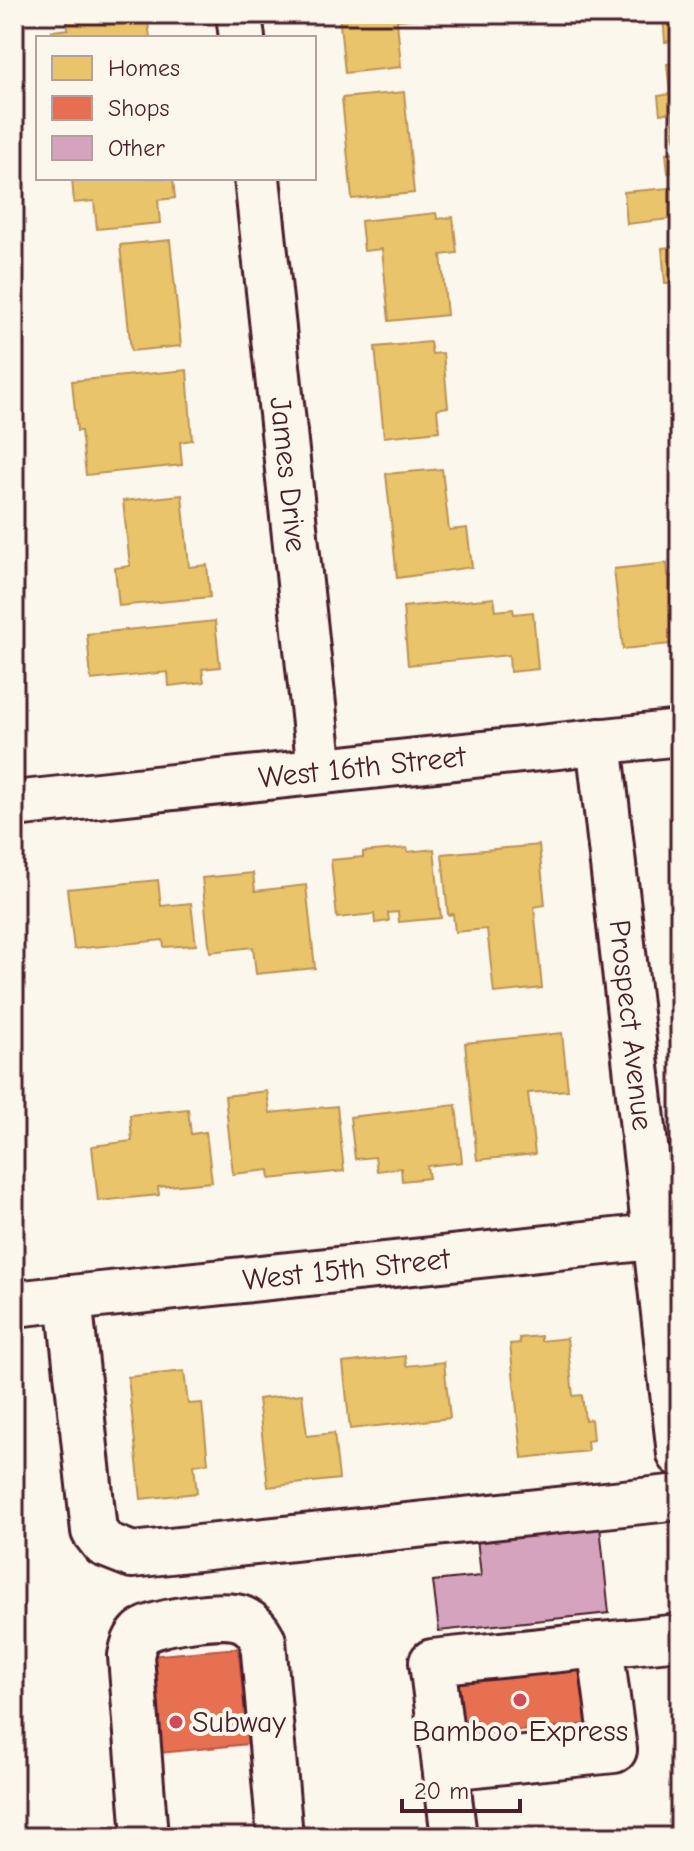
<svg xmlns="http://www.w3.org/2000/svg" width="694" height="1851" viewBox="0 0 694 1851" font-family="'Comic Neue',sans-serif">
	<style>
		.homes { fill: #e9c46a; stroke: #b99257; stroke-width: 2 }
		.shops { fill: #e76f51; stroke: #b85746; stroke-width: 2 }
		.building { fill: #d6a3bf; stroke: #4a1f2b; stroke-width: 2 }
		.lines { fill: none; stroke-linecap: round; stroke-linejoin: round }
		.minor-casing { stroke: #4a1f2b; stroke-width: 50 }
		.minor { stroke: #fbf7ec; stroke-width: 44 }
		.poi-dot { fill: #d1495b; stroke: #fbf7ec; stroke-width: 3 }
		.labels { text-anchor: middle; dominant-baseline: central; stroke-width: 8; stroke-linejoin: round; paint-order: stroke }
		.street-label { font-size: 30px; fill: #4a1f2b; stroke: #fbf7ec }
		.poi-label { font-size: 30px; fill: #4a1f2b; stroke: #fbf7ec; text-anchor: start }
	</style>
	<rect width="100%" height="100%" fill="#fbf7ec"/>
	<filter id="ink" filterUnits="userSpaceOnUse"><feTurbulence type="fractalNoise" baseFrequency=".0125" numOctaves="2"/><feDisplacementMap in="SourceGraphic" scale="16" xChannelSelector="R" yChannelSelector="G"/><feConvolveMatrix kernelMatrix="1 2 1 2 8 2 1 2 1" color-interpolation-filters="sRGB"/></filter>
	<g filter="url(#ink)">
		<path class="homes" d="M67,14h80l3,24h-97l-1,-7 16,-2z
			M339,14h81l1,4 -24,2 4,47 -56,6z
			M643,14h37v26l-15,2 -2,-28 -20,2z
			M680,63v108l-12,2 -2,-20 10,-1 -4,-40 -12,2 -2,-18 12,-2 -3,-30z
			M404,92l10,101 -62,6 -10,-101z
			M72,178h101l2,20 -17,2 2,23 -63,6 -3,-28 -20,2z
			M680,187v49l-2,-18 -51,6 -3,-32z
			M436,213l1,6 16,-2 4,36 -16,2 6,60 -58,6 -7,-72 -18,2 -3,-30z
			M170,240l11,106 -50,5 -11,-106z
			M680,246v36l-15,1 -3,-35z
			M430,342l2,12 11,-1 5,54 -11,2 2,22 -55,6 -9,-90z
			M187,370l5,70 -12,2 2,23 -96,10 -5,-44h-4l-5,-50z
			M442,469l7,61 18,-2 5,39 -75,11 -11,-104z
			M182,495l7,72 18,-2 3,32 -91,9 -4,-38 15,-2 -7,-65z
			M667,563l1,13 12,-1v68l-57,6 -9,-80z
			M494,598l2,13 17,-2 1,5 19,-2 5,57 -28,3 -1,-17 -101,10 -5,-58z
			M215,621l5,46 -18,2 2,13 -35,4 -1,-14 -77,8 -4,-46z
			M539,845l6,60 -11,2 8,81 -48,5 -7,-64 -32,3 -2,-18 -5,1 -6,-61z
			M407,848l1,4 26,-3 7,69 -42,4 -1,-10 -10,1 1,8 -14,2 -1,-9 -37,4 -6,-58 32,-3v-5z
			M253,873l2,18 51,-6 9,83 -59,6 -3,-27 -43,5 -8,-74z
			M158,880l3,26 30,-3 5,42 -32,2 -1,-7 -89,9 -7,-60z
			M562,1033l6,57 -40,3 7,61 -58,6 -12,-117z
			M267,1091l3,22 67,-7 7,65 -74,8 -1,-9 -36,4 -8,-78z
			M456,1105l6,57 -35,4 2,12 -27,3 -1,-13 -24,3 -2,-14 -20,2 -5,-42z
			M188,1109l3,25 15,-2 6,50 -54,5 1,8 -61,6 -6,-55 40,-5 -2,-26z
			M541,1336v5l26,-3 6,58 9,-1 3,25 6,-1 2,21 -6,1 1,10 -66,7 -12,-114 10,-1 -1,-5z
			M405,1356l1,10 38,-4 6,56 -100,11 -7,-66z
			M184,1371l4,33 14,-1 6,60 -14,2 3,28 -56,6 -13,-122z
			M302,1394l5,42 27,-3 5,46 -71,8 -10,-88z"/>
		<path class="shops" d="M238,1648l10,96 -88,9 -11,-97z
			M587,1670l5,54 -138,13 -6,-53z"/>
		<path class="building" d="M600,1526l9,87 -170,18 -6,-50 48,-5 -4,-38z"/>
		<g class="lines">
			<defs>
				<g id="minor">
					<path d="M239,14l3,24"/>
					<path id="s1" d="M257,178l63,593"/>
					<path id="s2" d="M599,741l81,713"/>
					<path id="s3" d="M14,804l666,-71"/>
					<path d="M69,1298l25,233 10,13 28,11 548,-58"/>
					<path id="s4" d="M14,1304l666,-70"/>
					<path d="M446,1767l168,-17 -14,-105"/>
					<path d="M145,1837l-14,-181c2,-9 3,-16 10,-23 13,-12 76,-19 94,-16 13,2 23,12 28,24l17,196"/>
					<path d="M454,1837l-22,-175 248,-25"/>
				</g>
			</defs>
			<use href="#minor" class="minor-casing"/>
			<use href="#minor" class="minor"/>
		</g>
	</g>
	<g class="poi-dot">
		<circle cx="520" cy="1700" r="8"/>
		<circle cx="176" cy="1722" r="8"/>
	</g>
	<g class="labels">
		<g class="street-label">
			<text stroke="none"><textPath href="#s1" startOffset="298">James Drive</textPath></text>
			<text stroke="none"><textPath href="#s3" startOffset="350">West 16th Street</textPath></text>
			<text stroke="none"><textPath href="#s2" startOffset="286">Prospect Avenue</textPath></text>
			<text stroke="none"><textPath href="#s4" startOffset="334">West 15th Street</textPath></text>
		</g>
		<g class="poi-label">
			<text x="192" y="1722">Subway</text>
			<text x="520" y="1731" text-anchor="middle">Bamboo Express</text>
		</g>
	</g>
	<rect width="694" height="1851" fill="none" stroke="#fbf7ec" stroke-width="48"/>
	<rect x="24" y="24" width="646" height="1803" fill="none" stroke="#4a1f2b" stroke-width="3" filter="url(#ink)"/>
	<rect x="36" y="36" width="280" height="144" fill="#fbf7ec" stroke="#b4a19f" stroke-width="2"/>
	<rect x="52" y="56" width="40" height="24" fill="#e9c46a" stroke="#b4a19f" stroke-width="2"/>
	<text x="108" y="76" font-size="24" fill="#4a1f2b">Homes</text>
	<rect x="52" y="96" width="40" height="24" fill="#e76f51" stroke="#b4a19f" stroke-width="2"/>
	<text x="108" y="116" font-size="24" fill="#4a1f2b">Shops</text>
	<rect x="52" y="136" width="40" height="24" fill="#d6a3bf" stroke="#b4a19f" stroke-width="2"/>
	<text x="108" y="156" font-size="24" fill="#4a1f2b">Other</text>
	<path d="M402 1799v12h118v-12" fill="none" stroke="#4a1f2b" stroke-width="4"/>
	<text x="414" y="1799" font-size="24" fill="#4a1f2b" stroke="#fbf7ec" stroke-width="6" paint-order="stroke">20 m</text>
</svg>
